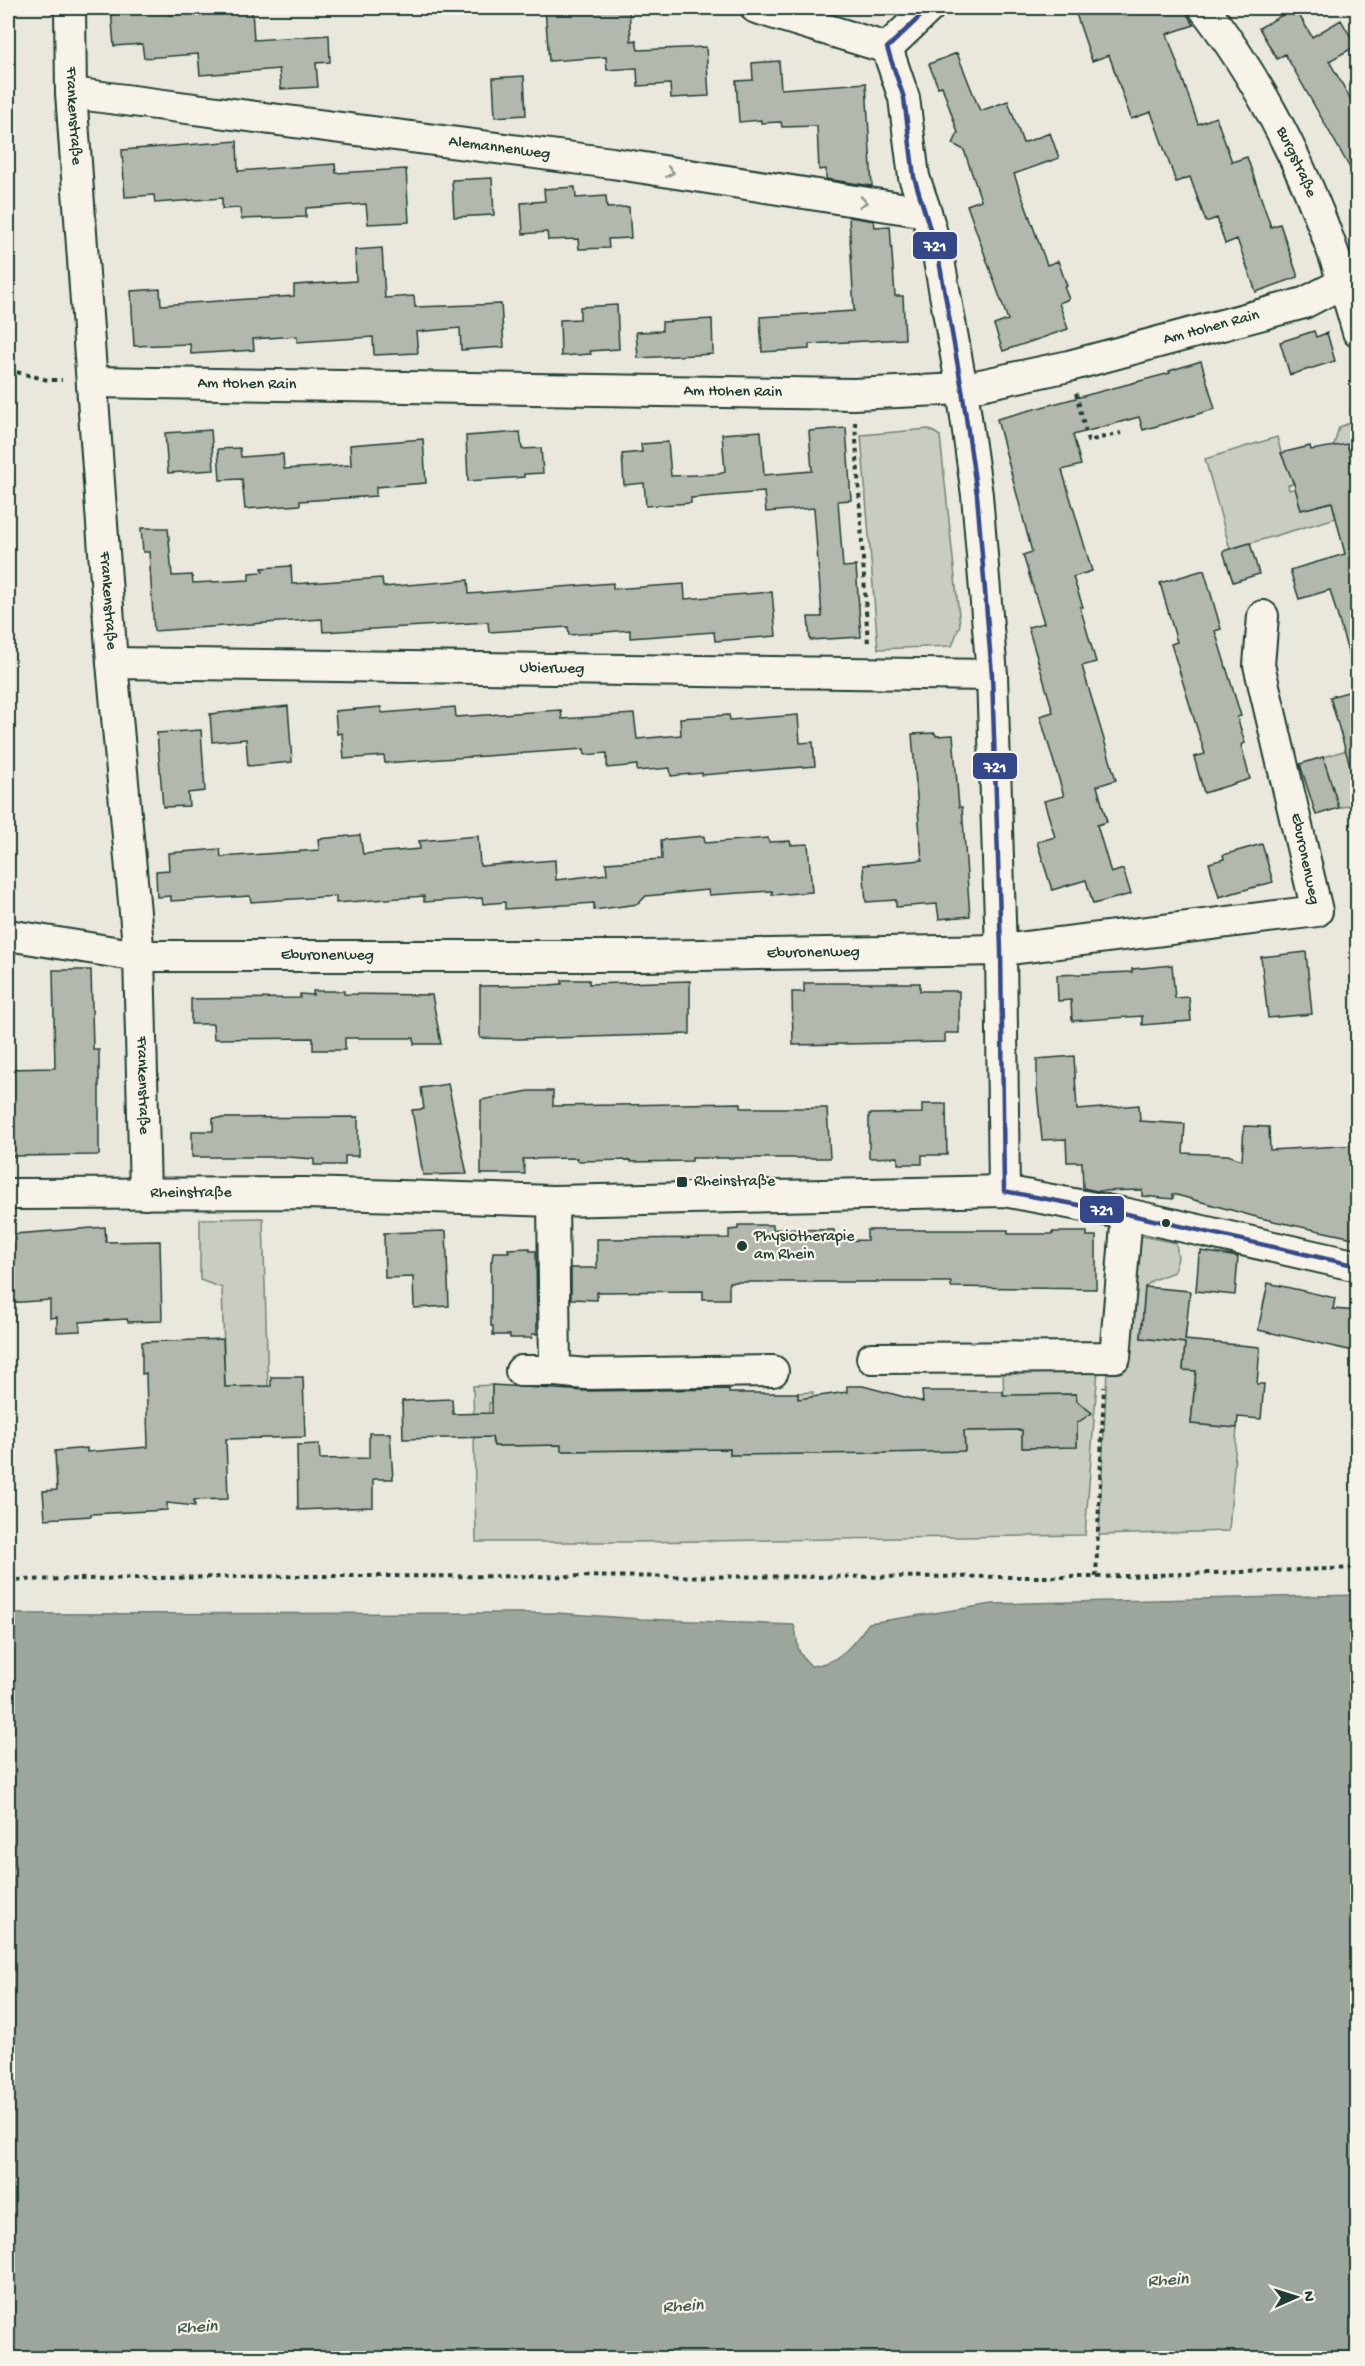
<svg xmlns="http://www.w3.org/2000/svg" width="1365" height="2366" viewBox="0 0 1365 2366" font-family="'Gochi Hand',sans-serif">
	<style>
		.green { fill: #c8ccc1; stroke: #74847a; stroke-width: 1.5 }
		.water { fill: #9ca69c; stroke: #6a7c72; stroke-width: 1.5 }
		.building { fill: #b2b8ae; stroke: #1f3d34; stroke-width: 1.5 }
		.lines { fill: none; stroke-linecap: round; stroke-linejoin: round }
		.minor-casing { stroke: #1f3d34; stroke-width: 34 }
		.path { stroke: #1f3d34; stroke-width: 4; stroke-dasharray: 4.5 4.5; stroke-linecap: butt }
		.minor { stroke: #f7f3e8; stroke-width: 30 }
		.bus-1-casing { stroke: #f7f3e8; stroke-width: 9 }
		.bus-1 { stroke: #344889; stroke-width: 4.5 }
		.oneway { stroke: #8b988e }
		.poi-dot { fill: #1f3d34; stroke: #f7f3e8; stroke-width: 2 }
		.labels { text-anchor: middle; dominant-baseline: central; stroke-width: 4.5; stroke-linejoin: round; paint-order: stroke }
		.street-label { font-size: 16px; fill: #1f3d34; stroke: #f7f3e8 }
		.poi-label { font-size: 16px; fill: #1f3d34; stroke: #f7f3e8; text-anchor: start }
		.water-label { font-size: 18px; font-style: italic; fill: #445c53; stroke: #f7f3e8 }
		.line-badge { stroke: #f7f3e8; stroke-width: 2 }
		.badge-label { font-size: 16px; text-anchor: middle; font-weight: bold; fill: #fff }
	</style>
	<rect width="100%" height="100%" fill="#eae8dd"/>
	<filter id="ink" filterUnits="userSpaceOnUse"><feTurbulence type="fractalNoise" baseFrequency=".0167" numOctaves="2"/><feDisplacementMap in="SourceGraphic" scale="12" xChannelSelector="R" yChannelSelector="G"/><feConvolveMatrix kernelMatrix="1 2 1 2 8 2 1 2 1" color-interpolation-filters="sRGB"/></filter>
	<g filter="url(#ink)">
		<path class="green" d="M1350,423h7v63l-25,-34 7,-25z
			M929,429l11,7 20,189 -8,21 -74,3 -17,-214z
			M1277,437l5,19 4,-1 7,29 -5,1 1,5 11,-3 1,23 31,-8 4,16 -106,31 -25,-90z
			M1357,747v56l-18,5 -16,-51z
			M263,1218l5,168 -34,1 1,28 -9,2 -4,-129 -22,-8v-61z
			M1137,1235l39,8 2,15 -4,14 -21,8 -8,7 -4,51 32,3 2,-21 12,1 -4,48 13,2 -5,53 46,4 -8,103 -130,4 8,-166z
			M1098,1369l-13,166 -449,7h-160l-3,-156 19,-1v18h-3v22h3v17l2,4 67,-1v6l169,-2v6l23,-1 45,-44v-17l15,-1 1,59h151l-1,-20 58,-1 1,18 54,-1v-27l8,-3 -8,-11 -1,-12 -55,1 -17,11 -1,-36z"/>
		<path class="water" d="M1357,1595v763h-1349v-744l549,-1 84,6 153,6c7,22 -3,21 17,41 30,-3 41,-21 58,-43l124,-19z"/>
		<path class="building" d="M111,8h56l1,7 84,-5 2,30 75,-5 1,27 -14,1 2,24 -37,2 -2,-20 -79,6 -2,-21 -54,4 -2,-14 -28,2z
			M545,8h44v2l40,-2 2,33 5,-1 2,10 68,-3 3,49 -38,2 -1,-14 -32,2 -1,-18 -30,2 -1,-13 -57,4z
			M1074,8h109l11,17 -27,9 31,90 18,-7 16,45 15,-5 24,70 9,-3 18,53 -42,15 -19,-53 -12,5 -8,-26 -11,4 -16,-45 -14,5 -25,-70 -20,7 -22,-64 -17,6z
			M1295,8l17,29 29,-17 15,26 -27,15 29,51v70l-73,-128 -8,5 -18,-31z
			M957,53l23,58 28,-10 15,42 27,-10 9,25 -45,16 33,91 11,-4 9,25 -3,1 5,12 -10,4 9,26 -65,22 -9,-26 14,-5 -41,-115 14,-5 -17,-50 -11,-6 5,-11 -16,-47 -4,1 -9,-23z
			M779,61l2,28 85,-6 6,103 -46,-7v-10l-7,1 -2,-44 -35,1 -1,-5 -20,1v-3l-22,2 -3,-41 17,-1 -1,-17z
			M524,76l2,39 -31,2 -2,-39z
			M237,141l1,30 97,-7 1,9 70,-4 3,53 -41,2 -2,-20 -60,4v9l-65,2 -1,-11 -18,1v-11l-67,5 -1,-8 -29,2 -3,-47z
			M492,178l2,37 -40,2 -2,-37z
			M575,187l1,11 30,-2 1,12 22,-1 2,31 -23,1 1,9 -30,1 -1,-10 -30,1 -1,-8 -24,2 -2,-31 24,-2 -1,-12z
			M849,217l25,4 1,6 15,-1 5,70h8l2,43 -96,5v5l-47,3 -2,-35 94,-6z
			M382,248l3,50 29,-2 1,11 86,-3 3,43 -43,3 -1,-22 -44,4 2,21 -44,2 -1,-18 -76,5v-6l-44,3 1,11 -63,4 -1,-10 -56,2 -3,-55 29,-2 1,16 133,-9v-11l62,-4 -1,-31z
			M617,305l2,44 -29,2 1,3 -30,2 -1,-36 20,-1v-12z
			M712,319l1,35 -75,4 -2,-26 26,-1v-9z
			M1314,331l2,6 11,-4 8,28 -45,14 -10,-33z
			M1201,361l14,48 -72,21 -4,-13 -66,18 8,30 -19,5 30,101 -19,6 10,30h-3l16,55 -14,4 34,114 -19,6 10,36 -10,3 14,48 12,-4 8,25 -38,10 -7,-24 -34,10 -15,-48 18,-5 -11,-36 20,-5 -24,-80 13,-4 -25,-85 16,-4 -21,-68 9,-3 -35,-133 173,-46 -1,-2z
			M846,428l5,72 -13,1 5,66 13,-1 5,71 -51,3 -2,-23h14l-8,-109 -48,4 -2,-20 -73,6v5l-45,3 -2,-23 -20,2 -2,-31 20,-2 -1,-8 27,-2 3,34 48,-2 6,-2 -3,-38 39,-3 3,44 48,-4 -3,-40z
			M211,430l3,40 -46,3 -3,-40z
			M520,432l2,17 19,-1 2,25 -19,1v3l-56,4 -2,-45z
			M423,439l3,44 -50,4v9l-76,5v4l-55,4 -3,-30 -22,1 -2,-31 22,-1 1,9 42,-3 1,15 67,-4 -1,-20z
			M1347,444l11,42v175l-7,1 -21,-72 -31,9 -9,-29 55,-16 -13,-52 -31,8 -7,-26 -13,-31 29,-7 1,4z
			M141,528h27l4,48 20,-1 1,8 56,-3v-7l14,-1 -1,-4 29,-2 1,18 90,-6 1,9 85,-7 1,14 144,-11v6l71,-5 1,15 87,-7 4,44 -61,5 -1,-9 -84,6v-8l-61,5 -1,-8 -79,5 -1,-10 -165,10 -1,-13 -168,12 -5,-79h-6z
			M1250,543l9,31 -26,8 -10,-31z
			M1204,570l17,59 -6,2 26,85 -4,1 8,26 -4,2 9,34 -46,14 -10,-36 11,-3 -34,-110 6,-2 -17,-59z
			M1358,689v79l-7,1 -21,-72z
			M288,706l4,56 -44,4 -2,-27 -34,3 -2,-28z
			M381,707l1,6 73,-6 1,10 105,-7 1,9 72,-5 3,25 44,-4 -1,-17 49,-3 1,5 68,-5 2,28 13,-1 2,24 -113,9v-2l-31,3 -1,-8 -33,3v-6l-30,3v-15l-22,2 -1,-6 -199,14 -1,-7 -40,3 -2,-26 -5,1 -2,-23z
			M201,730l4,61 -17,2 1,13 -26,1 -6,-74z
			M935,733l1,3 17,-1 6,72h3l8,109 -31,3 -2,-15 -41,3v-7l-30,2 -3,-37 59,-5 -10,-126z
			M1323,757l16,51 -23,7 -16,-51z
			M360,835l3,19 57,-5 -1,-8 59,-5 2,30 75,-6 1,20 51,-6 -1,-11 56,-4 -1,-19 43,-4 1,7 63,-5 1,4 21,-1 1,4 17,-1 4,48 -40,3v-4l-63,4 -1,-5 -62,6 -8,8 -44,6v-7l-89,6v-7l-22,2 -1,-6 -58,4v-6l-88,7v-7l-85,6 -1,-6 -79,5v-5l-14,1 -1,-26 13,-1 -1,-17 52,-4 1,8 98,-7 -1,-11z
			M1262,844l11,38 -54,15 -10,-34 15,-4 -1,-4z
			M1306,952l6,62 -44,4 -7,-61z
			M1172,965l3,33 14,-1 2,24 -49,4v-9l-70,5 -1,-21 -13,1 -1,-26 75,-3v-3z
			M53,970h38l2,80h6v105l-91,1v-87l47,-1z
			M562,980h27v4l101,-3v53l-172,5 -38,-1v-52l69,-1 13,-1z
			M804,983h116v8h39v42h-14v9l-152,3 -1,-53h12z
			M313,991h31v3l88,1 9,49h-27v-6h-69v12h-32v-12l-99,1 -1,-15h-22v-25l109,-1v-4l13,1z
			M1074,1056l3,54 62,-5 1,16 45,3 -2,29 45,2 14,5 2,-34 25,1 1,23 88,-5v94l-98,-21 -87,-24v5l-31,-3v-6l-45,1 -14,-3 -1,-26h-15l-1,-23 -24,1 -5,-50v-31z
			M448,1084l19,90 -44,1 -11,-65 12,-1 -3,-21z
			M529,1091h24v15l188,-3v5h86l3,50h-138v3l-61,1v-2l-54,1v-3l-54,1 2,15h-44v-74z
			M922,1104h24l1,51h-25v9h-24v-7l-29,1v-44l53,-1z
			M358,1117v39h-13v9h-31v-6l-26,-2h-96v-26h21v-13z
			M738,1225h35v4l61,1v11l33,-1v-10h141v4h45l-1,-2h35v4h9v53l-145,-2v-5h-222v17h-26v-8l-106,1v8l-26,-1v-31h26v-29l132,-1v-8l9,-1z
			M105,1227l1,15 54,-1 2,80 -34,1 -1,-3 -47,3v9l-23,1v-15l-7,1v-18l-42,3v-62h6v-7z
			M446,1231l3,75 -35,2 -1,-31 -28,1 -1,-45z
			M530,1248v3h6l1,83h-5v4h-22v-3h-17v-9h-2v-65h1l1,-9h16l-1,-3z
			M1201,1251l37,6 -3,38 -39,-4 3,-37h2z
			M1268,1283l67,15 -2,11 25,2v41l-100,-22z
			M1145,1287l45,4 -5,49 75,7 -3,37h7l-3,35 -23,-2 -1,11 -46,-4 5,-53 -13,-1 2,-27 -44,-5z
			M223,1339l2,48 46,-1v-9h32l2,60 -79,2 2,60 -34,1 1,6 -28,-3v7l-76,4v2l-46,3 -2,-28 14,-1 -2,-39 32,-3v4l61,-5 -2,-74 -4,1v-32z
			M492,1385l94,6 143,-2v4h69v6l49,-7v-6h16l60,16 -1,-11h81v4l73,-1 1,7 15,12 -15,10v24l-55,1v-18l-58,1 1,20 -81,2 -154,2v-6l-169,2v-6l-67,1 -2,-9 -89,2 -1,-38 50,-2 1,15 39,-1z
			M369,1433h21l3,46h-20v28l-75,3 -1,-65 22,-1 1,15 49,-1z"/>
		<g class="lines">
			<defs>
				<g id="minor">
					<path id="s1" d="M70,8l1,85 41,570 27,293 6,238"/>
					<path d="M756,8l131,40"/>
					<path id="s2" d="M1204,8c73,95 122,208 154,324"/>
					<path d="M887,48l17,50 10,79 12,35 12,43 24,134 15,106 15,180 9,275 3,241"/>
					<path d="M887,48l42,-40"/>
					<path id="s3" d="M71,93l541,70 314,49"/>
					<path id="s4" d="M93,382l760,12 109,-5 107,-23 235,-63 54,-28"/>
					<path id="s5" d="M112,663l880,12"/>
					<path id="s6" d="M8,935l131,21h505l357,-6 316,-39 -58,-246 4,-49"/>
					<path id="s7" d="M8,1194l297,-1 248,8 451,-10 123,23 231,52"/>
					<path d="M553,1201l2,170 31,3 187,-3"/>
					<path d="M872,1358l243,-1 12,-143"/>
					<path d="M521,1371h34"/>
				</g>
			</defs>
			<use href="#minor" class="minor-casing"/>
			<path class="path" d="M8,370l40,10h14
				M1076,393l12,48 33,-8
				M855,422l13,223
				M1096,1577l8,-190
				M8,1580l289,-4 799,1 262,-9"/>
			<use href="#minor" class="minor"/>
			<defs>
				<path id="bus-1" d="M929,8l-42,40 17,50 10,79 24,78 24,134 15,106 15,180 9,275 3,241 123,23 231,52"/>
			</defs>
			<use href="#bus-1" class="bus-1-casing"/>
			<use href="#bus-1" class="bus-1"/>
		</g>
		<defs><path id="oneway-chevron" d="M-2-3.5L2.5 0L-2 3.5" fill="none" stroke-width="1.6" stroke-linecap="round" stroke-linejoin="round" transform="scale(1.5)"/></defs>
		<g class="oneway">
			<use href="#oneway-chevron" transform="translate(670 172) rotate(9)"/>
			<use href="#oneway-chevron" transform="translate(863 202) rotate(9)"/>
		</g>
	</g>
	<g class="poi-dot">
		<rect x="676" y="1176" width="12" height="12" rx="3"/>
		<circle cx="1166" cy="1223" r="5"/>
		<circle cx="742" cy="1246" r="6"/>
	</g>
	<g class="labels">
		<g class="street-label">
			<text stroke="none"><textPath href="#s1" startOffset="108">Frankenstraße</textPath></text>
			<text stroke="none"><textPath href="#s3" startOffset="432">Alemannenweg</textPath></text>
			<text stroke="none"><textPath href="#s2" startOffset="180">Burgstraße</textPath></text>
			<text stroke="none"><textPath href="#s4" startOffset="1126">Am Hohen Rain</textPath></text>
			<text stroke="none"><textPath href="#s4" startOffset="154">Am Hohen Rain</textPath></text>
			<text stroke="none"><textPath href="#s4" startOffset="640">Am Hohen Rain</textPath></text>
			<text stroke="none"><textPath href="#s1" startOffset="594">Frankenstraße</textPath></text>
			<text stroke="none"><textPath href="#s5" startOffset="440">Ubierweg</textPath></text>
			<text transform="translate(1304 859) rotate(78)">Eburonenweg</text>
			<text stroke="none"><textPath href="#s6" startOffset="807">Eburonenweg</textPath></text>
			<text stroke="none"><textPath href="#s6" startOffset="321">Eburonenweg</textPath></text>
			<text stroke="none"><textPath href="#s1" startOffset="1080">Frankenstraße</textPath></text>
			<text stroke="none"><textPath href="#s7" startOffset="183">Rheinstraße</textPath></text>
		</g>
		<g class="poi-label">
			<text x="694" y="1182">Rheinstraße</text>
			<text x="754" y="1237">Physiotherapie<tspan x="754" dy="18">am Rhein</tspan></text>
		</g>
		<g class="water-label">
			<text transform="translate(1168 2281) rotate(-3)">Rhein</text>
			<text transform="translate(683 2307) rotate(-3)">Rhein</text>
			<text transform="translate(197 2328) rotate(-3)">Rhein</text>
		</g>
	</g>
	<g class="line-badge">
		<rect x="912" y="231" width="46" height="29" rx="6" fill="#344889"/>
		<rect x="972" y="752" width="46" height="28" rx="6" fill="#344889"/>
		<rect x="1079" y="1195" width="46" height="29" rx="6" fill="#344889"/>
	</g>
	<g class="badge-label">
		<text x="935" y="251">721</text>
		<text x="995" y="772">721</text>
		<text x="1102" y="1215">721</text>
	</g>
	<rect width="1365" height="2366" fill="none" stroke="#f7f3e8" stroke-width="30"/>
	<rect x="15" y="15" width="1335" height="2336" fill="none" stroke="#1f3d34" stroke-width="2" filter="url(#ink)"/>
	<g transform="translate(1296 2297) rotate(87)" stroke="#f7f3e8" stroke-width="4.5" paint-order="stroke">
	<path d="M0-4.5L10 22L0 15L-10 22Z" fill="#1f3d34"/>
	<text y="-9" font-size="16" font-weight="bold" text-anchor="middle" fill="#1f3d34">N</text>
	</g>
</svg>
